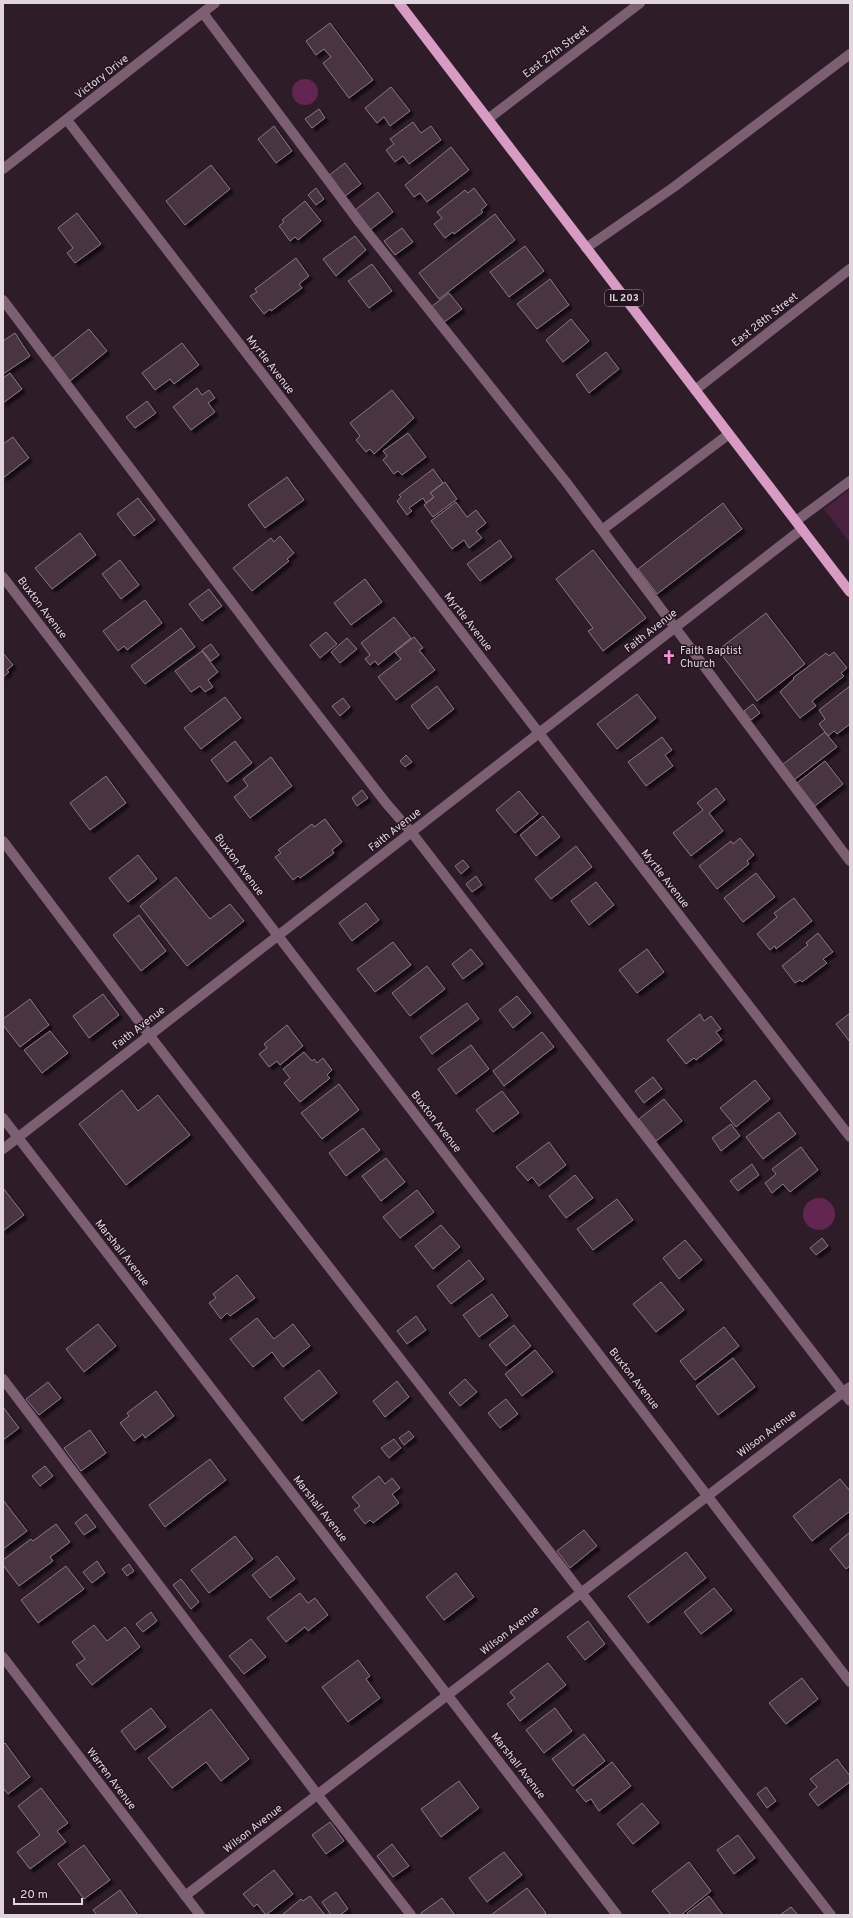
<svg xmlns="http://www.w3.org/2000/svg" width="853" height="1918" viewBox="0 0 853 1918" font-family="Overpass,sans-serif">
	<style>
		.green { fill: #49203d }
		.water { fill: #632552 }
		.building { fill: #493642; stroke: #8b7583; filter: url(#shadow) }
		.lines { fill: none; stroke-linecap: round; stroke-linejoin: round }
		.minor { stroke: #7d5f73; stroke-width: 10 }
		.major { stroke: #d89bc3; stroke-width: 10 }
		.labels { text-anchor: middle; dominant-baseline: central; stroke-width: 3; stroke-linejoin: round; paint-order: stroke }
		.shield { fill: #24141f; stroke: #a89ba4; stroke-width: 1 }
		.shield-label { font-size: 10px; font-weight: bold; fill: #e1d5dd }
		.street-label { font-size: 11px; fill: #e1d5dd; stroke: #24141f }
		.poi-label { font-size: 11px; fill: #e1d5dd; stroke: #24141f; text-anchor: start }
	</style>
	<defs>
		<filter id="shadow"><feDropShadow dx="3.5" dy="3.5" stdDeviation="1" flood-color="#0009"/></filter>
	</defs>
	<rect width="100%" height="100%" fill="#2e1d29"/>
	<path class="green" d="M850,489v54l-26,-34z"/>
	<path class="water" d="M292 92a13 13 0 1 1 26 0a13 13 0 1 1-26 0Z
		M803 1214a16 16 0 1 1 32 0a16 16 0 1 1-32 0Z"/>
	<path class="building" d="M330,23l43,57 -24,18 -26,-35 8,-6 -7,-8 -8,6 -10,-14z
		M391,87l19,24 -20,15 -6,-9 -7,6 -12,-15z
		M319,109l6,9 -13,10 -7,-9z
		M413,122l8,11 10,-7 10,14 -32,24 -6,-8 -8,6 -9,-12 8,-6 -4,-5z
		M274,126l18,25 -16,12 -18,-24z
		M451,147l18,23 -42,32 -7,-9 -6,4 -9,-12z
		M345,163l16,21 -17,13 -16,-21z
		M211,165l19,24 -45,36 -19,-24z
		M316,188l8,11 -8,6 -8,-10z
		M474,188l13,17 -6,5 2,2 -29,22 -1,-2 -8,6 -11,-14 8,-6 -5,-6 28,-22 3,3z
		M378,192l15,20 -23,18 -15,-20z
		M305,201l16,20 -23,19 -3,-3 -5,4 -11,-15 5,-4 -2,-2z
		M77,213l24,31 -26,19 -8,-10 6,-5 -15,-20z
		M495,214l20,26 -76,59 -20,-26z
		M402,228l11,14 -18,13 -11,-14z
		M355,236l11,14 -30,26 -13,-17z
		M525,246l19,25 -35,26 -19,-25z
		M296,258l13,18 -10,8 3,4 -31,23 -1,-2 -6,5 -14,-18 7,-4 -2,-3z
		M372,264l20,27 -23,17 -21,-27z
		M550,279l19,26 -32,24 -20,-25z
		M449,293l13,16 -19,14 -12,-16z
		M571,319l18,22 -26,21 -17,-22z
		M89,329l18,22 -37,30 -17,-23z
		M15,333l15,23 -27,18v-33z
		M182,343l17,22 -25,19 -4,-5 -15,11 -13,-17z
		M606,352l13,17 -30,24 -13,-18z
		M10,373l12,16 -19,14v-25z
		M197,388l5,7 7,-5 6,8 -7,5 7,9 -24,18 -18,-23z
		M392,390l22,28 -40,36 -4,-5 -4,3 -10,-12 4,-4 -10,-13z
		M147,401l9,12 -21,15 -9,-11z
		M408,433l18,24 -24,18 -4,-4 -4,3 -11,-14 4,-4 -4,-5z
		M13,437l16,21 -26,20v-34z
		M433,469l10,14 -13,10 4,4 -8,6 -3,-5 -14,10 3,3 -5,4 -10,-14 4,-4 -2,-2z
		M287,477l17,23 -39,28 -17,-23z
		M445,482l12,17 -24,18 -9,-12 10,-8 -4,-4z
		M138,498l17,22 -21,16 -17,-22z
		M456,502l11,15 9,-7 10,13 -10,8 6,7 -13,10 -5,-8 -12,9 -21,-28z
		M723,503l19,26 -85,65 -19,-25z
		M80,533l16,22 -44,34 -17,-21z
		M280,536l14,17 -7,6 2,2 -37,30 -19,-23 38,-30 3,4z
		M500,540l12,17 -32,24 -13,-17z
		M593,550l53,68 -43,33 -15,-20 5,-3 -37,-49z
		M120,560l19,25 -18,14 -19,-25z
		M365,579l17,23 -31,23 -17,-22z
		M209,589l13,17 -20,15 -13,-17z
		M145,600l17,23 -35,27 -3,-4 -6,5 -15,-20z
		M766,613l39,51 -48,37 -39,-51z
		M394,617l17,21 -33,27 -3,-4 -5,4 -5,-6 5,-4 -9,-12z
		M181,628l14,19 -50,37 -14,-18z
		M326,632l11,12 -17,14 -10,-13z
		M414,637l9,11 -4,2 16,20 -39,30 -18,-23 23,-18 -6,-7z
		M347,638l10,11 -17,14 -9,-11z
		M211,644l8,11 -8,6 -9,-11z
		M202,651l16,21 -10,8 5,7 -8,5 -5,-6 -9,6 -16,-21z
		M834,652l13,16 -6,5 3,3 -32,25 4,5 -16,12 -20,-26 14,-13 -1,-1 33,-25 3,3z
		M3,653l10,12 -6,5 2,2 -6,5z
		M437,686l17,23 -26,20 -17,-23z
		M850,686v38l-13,10 -3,-3 -6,5 -9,-12 6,-5 -6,-9z
		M637,694l19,24 -39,31 -20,-25z
		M225,697l16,21 -40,31 -17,-21z
		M343,698l7,9 -10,9 -8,-10z
		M753,704l7,9 -9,7 -7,-9z
		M825,732l12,15 -43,33 -12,-15z
		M662,737l10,13 -7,5 8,11 -27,20 -18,-24z
		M235,741l17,22 -25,19 -16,-22z
		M406,755l6,7 -7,5 -5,-6z
		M271,757l21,29 -42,32 -16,-21 14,-11 -5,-7z
		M825,761l18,23 -28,22 -18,-23z
		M106,776l20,27 -36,27 -20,-27z
		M716,788l9,12 -16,13 14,18 -32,25 -18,-23 30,-23 -6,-7z
		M362,790l6,8 -11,8 -5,-8z
		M519,791l19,23 -23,19 -19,-23z
		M543,816l17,21 -24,19 -16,-21z
		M325,819l17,23 -10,8 2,3 -34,25 -2,-2 -5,4 -18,-23 6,-4 -3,-3 34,-26 2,3z
		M740,838l14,17 -7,6 2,3 -32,25 -18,-23 32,-25 2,3z
		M576,846l16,21 -41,32 -16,-20z
		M138,855l19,24 -29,23 -19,-24z
		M463,860l6,7 -8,7 -6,-8z
		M756,873l19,24 -32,25 -19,-24z
		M476,876l6,9 -10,7 -6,-8z
		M176,877l34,42 20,-15 14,17 -57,45 -47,-60z
		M596,882l18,23 -25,20 -18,-24z
		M794,898l18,23 -36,28 -1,-3 -5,4 -13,-16 20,-17 -3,-4z
		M366,903l13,17 -27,21 -13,-18z
		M139,915l27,36 -25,20 -28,-36z
		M818,933l15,19 -10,7 4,4 -25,19 -2,-2 -5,3 -13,-17 26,-21 -2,-2z
		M393,942l18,23 -36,27 -18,-23z
		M471,949l12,15 -20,15 -11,-15z
		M647,949l17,23 -27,21 -18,-23z
		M427,966l18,23 -35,27 -18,-23z
		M103,994l16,21 -30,23 -16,-22z
		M517,996l14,17 -18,15 -14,-18z
		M30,999l19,26 -29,22 -17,-22v-6z
		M467,1003l12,16 -47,35 -12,-17z
		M850,1013v29l-14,-18z
		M700,1014l4,7 7,-5 10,13 -5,3 6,8 -26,20 -2,-2 -8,6 -19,-24z
		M287,1025l16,21 -23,19 -3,-4 -8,6 -10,-13 8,-6 -3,-4z
		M50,1031l18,22 -26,20 -18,-23z
		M542,1032l12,15 -50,39 -11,-15z
		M471,1045l18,24 -33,25 -18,-25z
		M304,1052l8,9 2,-2 3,4 6,-5 9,12 -5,5 3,3 -30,24 -16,-19 6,-5 -7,-9z
		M653,1077l9,12 -18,14 -9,-12z
		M755,1080l15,19 -34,28 -16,-19z
		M339,1084l20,26 -37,29 -21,-26z
		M122,1090l16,21 20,-16 32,40 -64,50 -47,-61z
		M502,1091l17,22 -26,19 -17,-22z
		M664,1099l18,22 -26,20 -17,-22z
		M779,1112l17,22 -33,25 -17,-22z
		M731,1124l9,12 -19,15 -9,-13z
		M363,1128l17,22 -34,26 -17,-23z
		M549,1142l17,23 -27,21 -7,-9 -4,4 -12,-14z
		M801,1147l17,23 -28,22 -7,-8 -11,9 -7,-10 11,-9 -4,-5z
		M386,1158l19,24 -24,19 -19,-25z
		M752,1164l7,11 -21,16 -8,-10z
		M575,1175l18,23 -27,20 -17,-22z
		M3,1188l21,27 -21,16z
		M417,1190l17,22 -34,26 -17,-21z
		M617,1199l16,21 -40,30 -16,-21z
		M441,1225l19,22 -27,22 -18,-23z
		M822,1238l6,8 -12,9 -6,-7z
		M685,1240l17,20 -23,19 -16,-21z
		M469,1260l15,19 -33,25 -14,-18z
		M237,1275l18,23 -25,18 -3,-3 -6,6 -12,-16 7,-5 -3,-4z
		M661,1282l23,28 -28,22 -23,-28z
		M492,1294l16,22 -29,21 -16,-22z
		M416,1316l10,14 -19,14 -10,-13z
		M257,1318l17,21 19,-15 17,22 -27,21 -11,-15 -19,15 -23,-28z
		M98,1324l18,22 -32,26 -18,-23z
		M514,1325l17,21 -25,20 -17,-21z
		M724,1327l15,19 -44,34 -15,-19z
		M535,1350l18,22 -31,24 -17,-22z
		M733,1358l22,29 -37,28 -22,-29z
		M319,1370l18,23 -35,28 -18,-23z
		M465,1379l12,13 -17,14 -11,-13z
		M397,1381l12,16 -24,20 -12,-16z
		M48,1382l13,16 -22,17 -13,-16z
		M156,1391l18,25 -29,22 -2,-4 -9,7 -14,-18 9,-7 -2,-3z
		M506,1399l12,15 -18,14 -12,-15z
		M3,1407l16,21 -16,12z
		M90,1430l16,23 -25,18 -17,-23z
		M409,1431l5,6 -10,8 -5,-7z
		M394,1439l7,9 -12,10 -8,-10z
		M210,1459l16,21 -61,47 -16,-22z
		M45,1466l8,10 -13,10 -8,-10z
		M379,1476l6,8 7,-6 8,10 -8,6 7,9 -26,20 -3,-3 -5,4 -11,-14 6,-4 -8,-9z
		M840,1479l10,12v20l-38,30 -19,-25z
		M3,1500l24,31 -24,18z
		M86,1514l10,13 -12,8 -9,-12z
		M56,1524l14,18 -20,15 3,4 -34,25 -16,-21v-5l28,-21 2,2z
		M584,1530l13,16 -27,22 -13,-17z
		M850,1532v34l-4,3 -16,-20z
		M235,1536l18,23 -44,34 -18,-23z
		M686,1552l20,26 -58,45 -20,-27z
		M277,1556l18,23 -25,19 -18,-23z
		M97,1561l8,12 -13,10 -9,-11z
		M129,1564l5,7 -7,5 -5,-7z
		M66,1566l18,23 -46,34 -17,-23z
		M456,1573l18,24 -30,23 -18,-23z
		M181,1579l18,23 -8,7 -18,-24z
		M714,1588l18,22 -31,24 -17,-22z
		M300,1593l8,10 7,-5 13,17 -20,16 -3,-4 -19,15 -19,-24z
		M151,1612l6,9 -14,11 -7,-8z
		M588,1621l17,23 -20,16 -18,-23z
		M94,1625l13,16 18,-14 15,20 -48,38 -16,-20 9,-6 -13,-17z
		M251,1639l15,18 -22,17 -15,-18z
		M358,1660l12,16 -4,3 14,19 -32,24 -26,-35z
		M548,1663l18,22 -46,36 -13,-17 8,-6 -5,-6z
		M802,1678l16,21 -32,25 -17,-21z
		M151,1708l15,19 -31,23 -14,-19z
		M555,1708l17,23 -28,22 -18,-23z
		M211,1709l38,50 -28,22 -15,-19 -34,26 -24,-30z
		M584,1734l21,27 -32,25 -21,-27z
		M5,1743l25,34 -22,17 -5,-6v-43z
		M837,1759l13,17v6l-32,24 -9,-12 8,-7 -7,-8z
		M612,1762l19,24 -32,25 -8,-12 -5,3 -10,-12z
		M459,1781l20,27 -38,29 -20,-28z
		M766,1787l10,14 -9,7 -10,-14z
		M41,1788l27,35 -11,8 9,11 -36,27 -13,-17 23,-17 -22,-29z
		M642,1803l17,20 -26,21 -16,-20z
		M330,1822l14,19 -18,13 -14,-19z
		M738,1835l17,23 -21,16 -17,-24z
		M392,1844l17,22 -16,11 -16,-21z
		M84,1845l26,35 -26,19 -26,-35z
		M504,1852l18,23 -35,27 -18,-24z
		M689,1862l22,29 -30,24h-10l-19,-24z
		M274,1870l19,24 -27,21 -9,-11 -3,3 -11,-13z
		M527,1888l19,25 -3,2h-52z
		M120,1890l18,25h-41l-4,-5z
		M336,1892l12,17 -8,6h-9l-9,-13z
		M310,1896l15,19h-43l19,-16 2,2z
		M709,1896l14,19h-34l-2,-2z
		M442,1898l13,17h-33l-1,-2z
		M791,1907l7,8h-18z"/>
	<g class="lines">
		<path class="minor" d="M203,13l157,210 206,259 284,379
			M488,119l152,-116
			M67,120l783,1017
			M3,169l212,-166
			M586,248l88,-61 176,-133
			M3,300l269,356 114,147 26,30 438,568
			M695,390l155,-121
			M796,521l54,-40
			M602,530l127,-96
			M3,577l847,1105
			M3,841l147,195 681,879
			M3,1118l614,797
			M3,1149l799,-620
			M3,1379l314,415 94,121
			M3,1657l197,258
			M185,1896l665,-509"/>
		<path class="major" d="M399,3l451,589"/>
	</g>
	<defs>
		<symbol id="church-bare" viewBox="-9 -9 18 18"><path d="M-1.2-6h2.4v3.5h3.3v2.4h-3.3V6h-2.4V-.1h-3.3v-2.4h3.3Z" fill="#f391d5" stroke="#24141f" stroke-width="2.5" paint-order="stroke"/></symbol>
	</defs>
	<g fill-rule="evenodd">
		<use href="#church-bare" x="659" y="647" width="20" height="20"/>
	</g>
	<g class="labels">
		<rect class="shield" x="605" y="290" width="38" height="16" rx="3"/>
		<g class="shield-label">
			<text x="624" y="298">IL 203</text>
		</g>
		<g class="street-label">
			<text transform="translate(556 52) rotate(-37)">East 27th Street</text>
			<text transform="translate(102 77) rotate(-38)">Victory Drive</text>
			<text transform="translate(765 320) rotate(-38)">East 28th Street</text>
			<text transform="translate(270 365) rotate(52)">Myrtle Avenue</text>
			<text transform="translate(42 608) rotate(53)">Buxton Avenue</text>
			<text transform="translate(468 622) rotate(52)">Myrtle Avenue</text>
			<text transform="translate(651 631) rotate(-38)">Faith Avenue</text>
			<text transform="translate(395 830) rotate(-38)">Faith Avenue</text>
			<text transform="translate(239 865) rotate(53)">Buxton Avenue</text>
			<text transform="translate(665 879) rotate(52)">Myrtle Avenue</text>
			<text transform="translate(139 1028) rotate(-38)">Faith Avenue</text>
			<text transform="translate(436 1122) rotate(52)">Buxton Avenue</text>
			<text transform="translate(122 1253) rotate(52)">Marshall Avenue</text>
			<text transform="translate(634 1379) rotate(52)">Buxton Avenue</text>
			<text transform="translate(767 1434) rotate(-37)">Wilson Avenue</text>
			<text transform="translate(320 1509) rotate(52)">Marshall Avenue</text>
			<text transform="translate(510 1631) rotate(-38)">Wilson Avenue</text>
			<text transform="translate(518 1766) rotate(52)">Marshall Avenue</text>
			<text transform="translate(111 1779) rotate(53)">Warren Avenue</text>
			<text transform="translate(253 1829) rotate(-38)">Wilson Avenue</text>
		</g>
		<g class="poi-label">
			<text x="680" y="651">Faith Baptist<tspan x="680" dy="13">Church</tspan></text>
		</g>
	</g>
	<rect width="853" height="1918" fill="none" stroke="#e1d5dd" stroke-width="8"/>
	<path d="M14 1898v6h68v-6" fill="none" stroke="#e1d5dd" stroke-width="2"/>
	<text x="20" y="1898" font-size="12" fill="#e1d5dd" stroke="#24141f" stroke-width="3" paint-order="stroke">20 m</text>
</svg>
